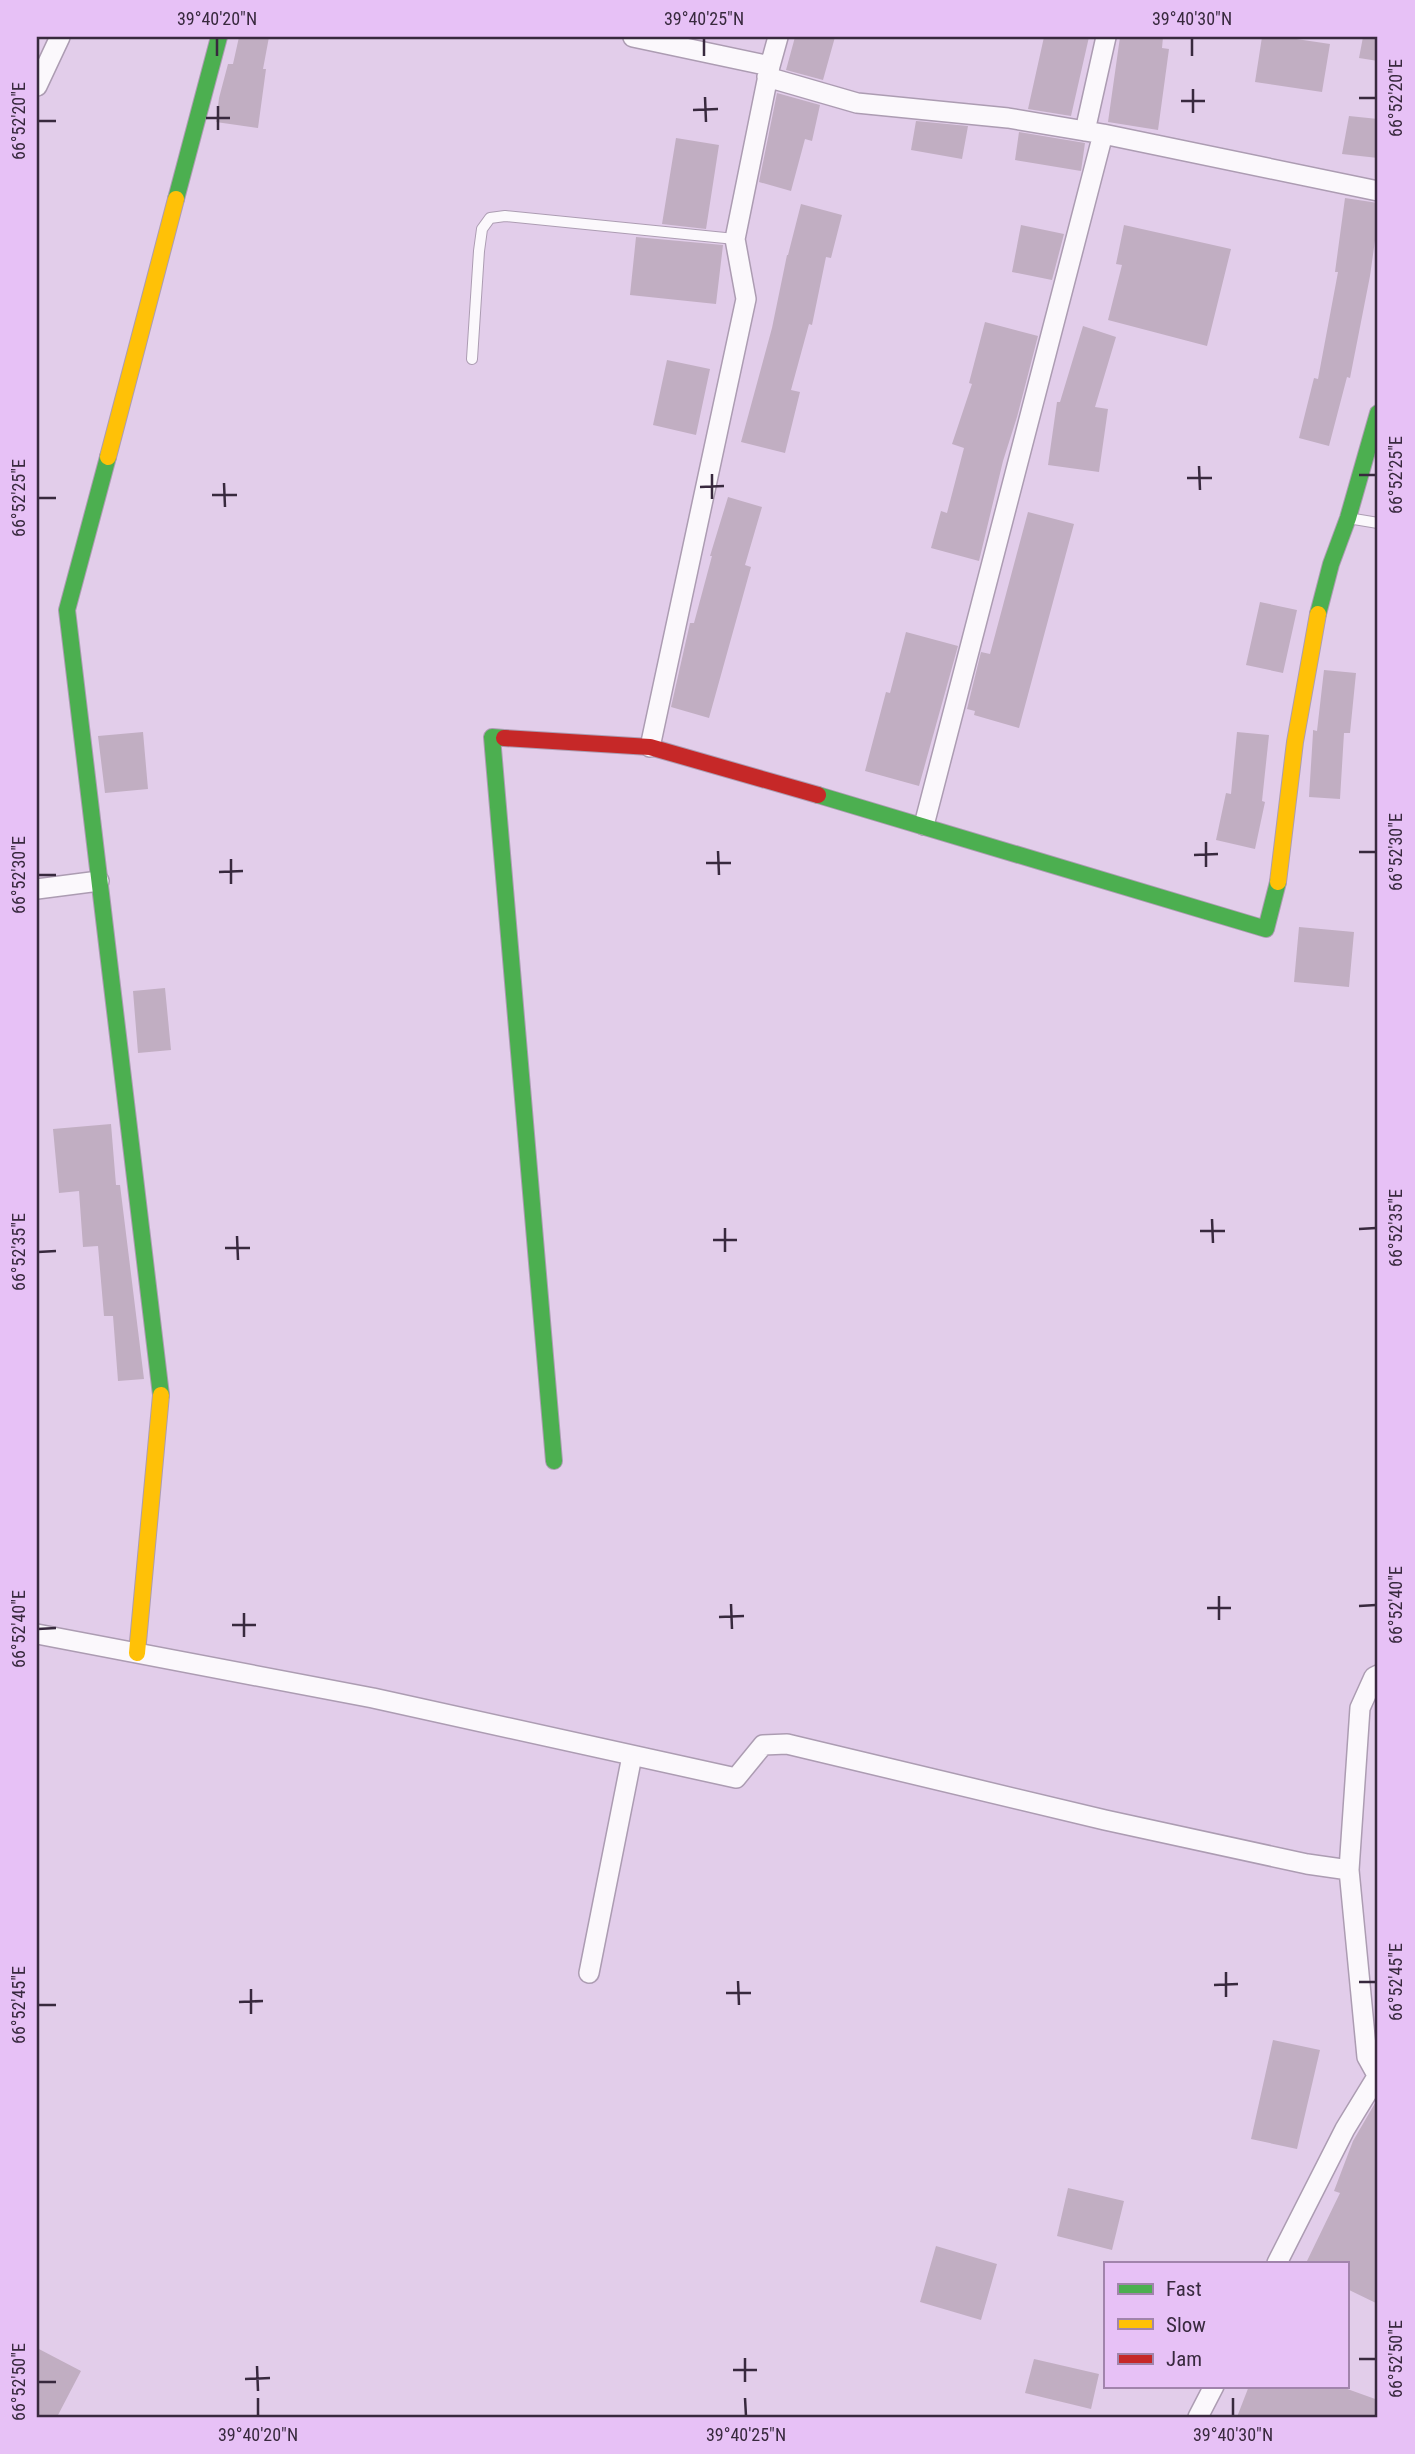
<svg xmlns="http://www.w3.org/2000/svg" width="1415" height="2454" viewBox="0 0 1415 2454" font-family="'Roboto Condensed',sans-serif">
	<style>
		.building { fill: #c1aec2 }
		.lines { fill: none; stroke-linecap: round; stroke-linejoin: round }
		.lane-casing { stroke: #ac9cb2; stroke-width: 12 }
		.street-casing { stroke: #ac9cb2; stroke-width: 22 }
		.fast-casing { stroke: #ac9cb2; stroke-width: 18 }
		.slow-casing { stroke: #ac9cb2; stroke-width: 18 }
		.jam-casing { stroke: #ac9cb2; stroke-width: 18 }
		.lane { stroke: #fbf8fc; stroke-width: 10 }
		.street { stroke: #fbf8fc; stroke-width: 19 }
		.fast { stroke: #4caf50; stroke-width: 16 }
		.slow { stroke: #ffc107; stroke-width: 16 }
		.jam { stroke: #c62828; stroke-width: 16 }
		.ticks { fill: none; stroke: #38293e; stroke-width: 2.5 }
		.neatline { fill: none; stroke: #38293e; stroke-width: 2.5 }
		.ticks-label { font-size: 18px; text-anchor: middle; fill: #38293e }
	</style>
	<rect width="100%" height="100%" fill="#e2cdea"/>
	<path class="building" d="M239,37h30l-6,32h3l-8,59 -42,-6 3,-24 9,-34h5z
		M795,37h40l-12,43 -37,-10z
		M1044,37h45l-18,79 -43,-7z
		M1120,37h43l-1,11 7,1 -11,81 -50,-8z
		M1262,37h21l47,7 -8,48 -67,-10z
		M1363,37h15v24l-19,-3z
		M777,93l43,12 -8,36 -7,-2 -14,52 -32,-9z
		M1349,116l29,3v39l-36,-4z
		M916,121l52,5 -6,33 -51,-9z
		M1019,132l66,11 -4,28 -66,-11z
		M676,138l43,7 -13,84 -44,-5z
		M1345,198l33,5v16l-8,57 -20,102 -3,-1 -18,69 -30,-8 15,-60 4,1 20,-107h-3z
		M801,204l41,11 -11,43 -5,-1 -14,68 -3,-1 -18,66 9,2 -15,61 -44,-11 31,-114 15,-73h1z
		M1021,225l43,9 -12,46 -40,-8z
		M1124,225l107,24 -24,97 -99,-26 14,-55 -6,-1z
		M636,237l87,8 -7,59 -86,-9z
		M985,322l53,14 -21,81 -14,44 -24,100 -48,-13 10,-37 6,2 17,-65 -12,-4 20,-60 -3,-1z
		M1083,326l33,11 -21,70 13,2 -9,63 -51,-7 9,-63h3z
		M667,360l43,9 -14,66 -43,-10z
		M728,497l34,10 -17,58 6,2 -42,151 -38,-11 19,-84h4l18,-67h-2z
		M1028,512l46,12 -55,204 -45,-13 1,-4 -8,-2 14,-57 9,2z
		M1260,602l37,8 -14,63 -37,-8z
		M906,632l52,14 -39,140 -54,-15 21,-79 4,1z
		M1324,670l32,3 -6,60h-6l-4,66 -31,-2 4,-64v-3l4,1z
		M143,732l5,57 -43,4 -7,-57z
		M1237,732l32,3 -7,66 3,1 -10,47 -39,-9 10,-47 5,1z
		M1299,927l55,5 -5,55 -55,-5z
		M165,988l6,62 -33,3 -5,-62z
		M111,1124l5,61h4l24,194 -26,2 -5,-65h-9l-6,-70 -15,1 -4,-56 -20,2 -6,-64z
		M1273,2040l47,10 -23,99 -46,-10z
		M1378,2098v206l-31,-15v-26h-41l34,-70 -6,-2 19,-50z
		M1068,2188l56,13 -12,49 -55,-14z
		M936,2246l61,18 -16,56 -61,-18z
		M37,2348l44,23 -24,46h-20z
		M1034,2359l65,15 -8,35 -66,-16z
		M1249,2386h90l39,14v17h-141z"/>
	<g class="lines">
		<defs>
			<path id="lane" d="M472,359l7,-108 3,-22 8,-11 15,-2 230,23
				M1348,518l30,5"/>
			<path id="street" d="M633,37l137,29
				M767,77l90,26 151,15 95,16
				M37,86l23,-49
				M1085,131l21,-94
				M650,747l96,-448 -11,-60 35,-173 8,-29
				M924,825l179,-691 275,57
				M37,889l62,-8
				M37,1634l336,64 363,80 27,-33 24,-1 318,76 202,44 42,6
				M589,1973l43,-217
				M1377,2075l-10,-18 -18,-187 11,-162 14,-31 4,-2
				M1277,2263l68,-134 33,-54
				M1198,2417l16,-31"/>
			<path id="fast" d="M176,199l43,-162
				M108,457l-41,153 94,785
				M1318,614l13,-50 17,-46 30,-105
				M504,738l-12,-1 62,724
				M818,795l448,134 12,-47"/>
			<path id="slow" d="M108,457l68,-258
				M1278,882l17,-140 23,-128
				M137,1653l24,-258"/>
			<path id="jam" d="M504,738l146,9 168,48"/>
		</defs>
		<use href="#lane" class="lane-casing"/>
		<use href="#street" class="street-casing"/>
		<use href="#fast" class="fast-casing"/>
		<use href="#slow" class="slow-casing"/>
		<use href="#jam" class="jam-casing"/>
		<use href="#lane" class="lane"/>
		<use href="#street" class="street"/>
		<use href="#fast" class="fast"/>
		<use href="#slow" class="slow"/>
		<use href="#jam" class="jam"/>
	</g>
	<path class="ticks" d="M217,38v18M704,38v18M1192,38v18M1193,89v24M705,97l1,25M1359,98h17M1181,101h24M218,106v24M693,110l25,-1M206,118h24M38,121h18M1199,466l1,24M712,474v25M1359,475h17M1187,478h25M224,483l1,24M700,487l24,-1M212,495h25M38,498h18M1206,842v25M718,851l1,24M1359,852h17M1194,855l24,-1M231,859v25M706,863h25M219,872l24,-1M38,875h18M1212,1219l1,24M725,1228v24M1359,1229l17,-1M1200,1231h25M237,1236l1,24M713,1240h24M225,1248h25M38,1252l18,-1M1219,1596v24M731,1604l1,25M1359,1606l17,-1M1207,1608h24M244,1613v24M719,1617l25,-1M232,1625h24M38,1629l18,-1M1226,1972v25M738,1981l1,24M1359,1982h17M1214,1985l24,-1M251,1989v25M726,1993h25M239,2002l24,-1M38,2005h18M745,2358v24M1359,2359h17M257,2366l1,25M733,2370h24M245,2379l25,-1M38,2382h18M258,2398v18M745,2398l1,18M1233,2398v18"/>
	<rect width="1415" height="2454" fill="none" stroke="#e7c1f6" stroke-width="77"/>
	<rect x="1104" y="2262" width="245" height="126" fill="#e7c1f6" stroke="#a184ac" stroke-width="2"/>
	<rect x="1118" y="2284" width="35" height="10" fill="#4caf50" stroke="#a184ac" stroke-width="2"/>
	<text x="1166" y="2296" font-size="21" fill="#38293e">Fast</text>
	<rect x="1118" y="2319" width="35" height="10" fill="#ffc107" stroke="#a184ac" stroke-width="2"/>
	<text x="1166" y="2332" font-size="21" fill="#38293e">Slow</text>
	<rect x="1118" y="2354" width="35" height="10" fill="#c62828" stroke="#a184ac" stroke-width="2"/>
	<text x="1166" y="2366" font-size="21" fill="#38293e">Jam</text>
	<rect x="38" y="38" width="1338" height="2378" class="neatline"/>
	<g class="ticks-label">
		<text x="217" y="25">39°40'20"N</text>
		<text x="704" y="25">39°40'25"N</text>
		<text x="1192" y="25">39°40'30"N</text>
		<text transform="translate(1396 98) rotate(-90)" y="6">66°52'20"E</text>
		<text transform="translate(19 121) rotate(-90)" y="6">66°52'20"E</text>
		<text transform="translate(1396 475) rotate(-90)" y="6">66°52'25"E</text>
		<text transform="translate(19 498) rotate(-90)" y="6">66°52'25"E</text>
		<text transform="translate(1396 852) rotate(-90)" y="6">66°52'30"E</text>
		<text transform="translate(19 875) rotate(-90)" y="6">66°52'30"E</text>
		<text transform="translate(1396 1228) rotate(-90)" y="6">66°52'35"E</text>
		<text transform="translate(19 1252) rotate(-90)" y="6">66°52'35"E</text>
		<text transform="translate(1396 1605) rotate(-90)" y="6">66°52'40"E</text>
		<text transform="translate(19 1629) rotate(-90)" y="6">66°52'40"E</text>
		<text transform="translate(1396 1982) rotate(-90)" y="6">66°52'45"E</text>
		<text transform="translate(19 2005) rotate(-90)" y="6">66°52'45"E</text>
		<text transform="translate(1396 2359) rotate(-90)" y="6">66°52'50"E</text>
		<text transform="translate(19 2382) rotate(-90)" y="6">66°52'50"E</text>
		<text x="258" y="2441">39°40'20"N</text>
		<text x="746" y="2441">39°40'25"N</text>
		<text x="1233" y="2441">39°40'30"N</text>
	</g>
</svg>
